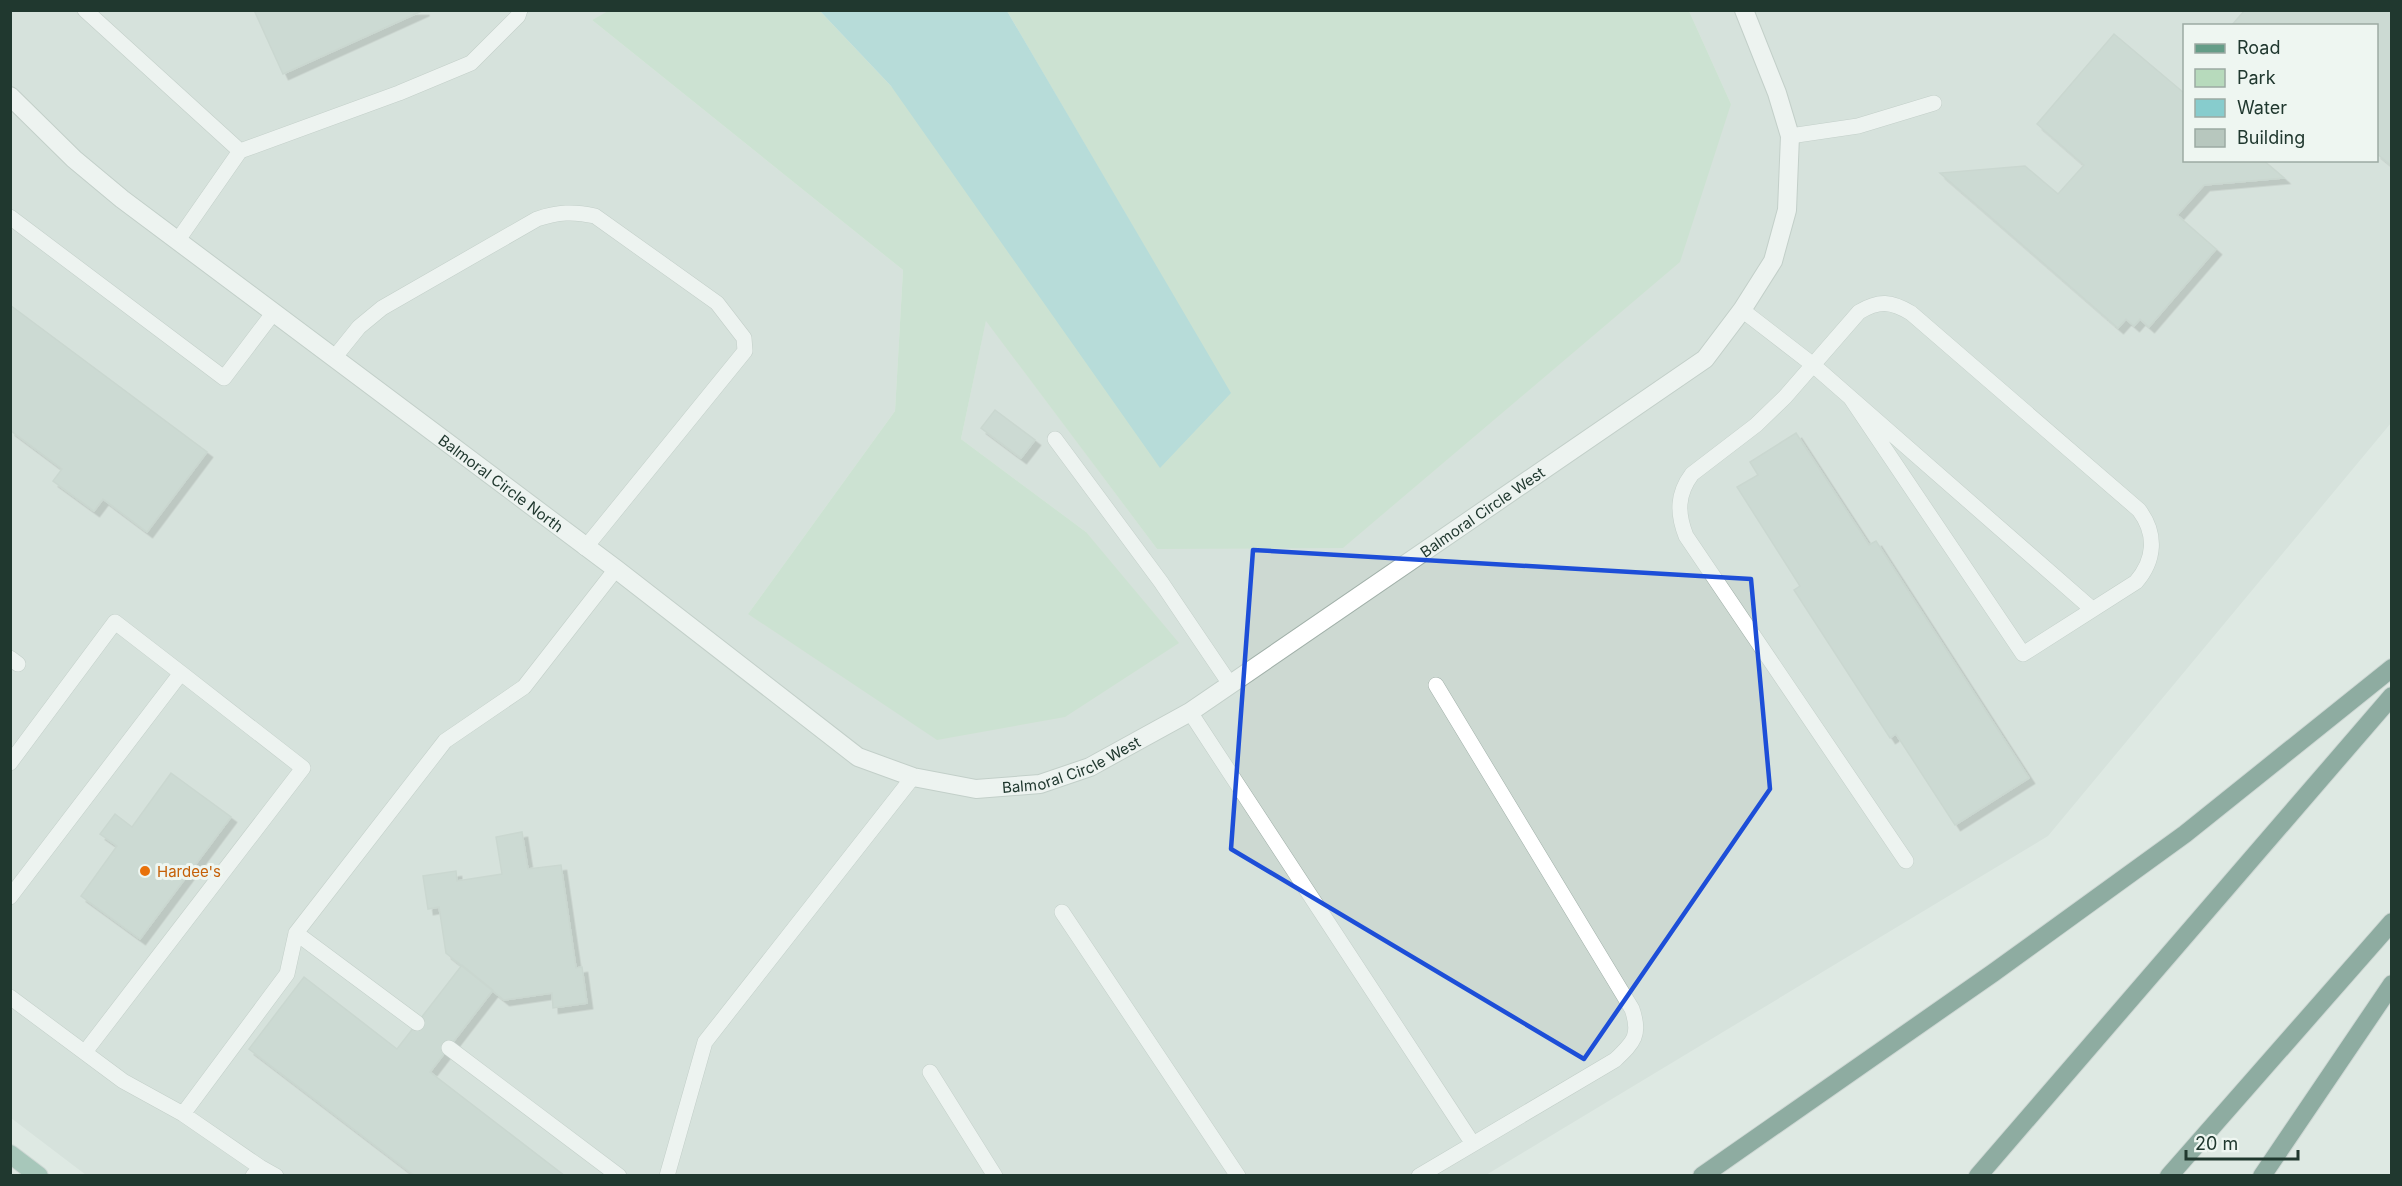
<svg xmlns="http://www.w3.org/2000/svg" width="2402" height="1186" viewBox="0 0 2402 1186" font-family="Inter,sans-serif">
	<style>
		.built { fill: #cdd9d2; fill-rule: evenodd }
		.green { fill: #b7dabc }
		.water { fill: #87cccd }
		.building { fill: #b7c7be; stroke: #b1c2b9; stroke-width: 1.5; filter: url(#shadow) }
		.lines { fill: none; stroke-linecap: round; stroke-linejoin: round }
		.lane-casing { stroke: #a1b0a9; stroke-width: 16 }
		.street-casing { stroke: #a1b0a9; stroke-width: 20 }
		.primary-casing { stroke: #bcc3c1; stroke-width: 20 }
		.highway-casing { stroke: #bcc3c1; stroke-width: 20 }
		.lane { stroke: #fff; stroke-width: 15 }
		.street { stroke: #fff; stroke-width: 18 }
		.primary { stroke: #649d87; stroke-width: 18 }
		.highway { stroke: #2d6351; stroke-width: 18 }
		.marked { fill: none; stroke: #1d4ed8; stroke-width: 4.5; stroke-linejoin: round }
		.food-dot { fill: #e8710a; stroke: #eef6f1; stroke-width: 2 }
		.labels { text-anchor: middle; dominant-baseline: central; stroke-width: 6; stroke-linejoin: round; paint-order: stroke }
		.street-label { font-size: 15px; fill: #20382f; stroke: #eef6f1 }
		.food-label { font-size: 15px; fill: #c56008; stroke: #eef6f1; text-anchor: start }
	</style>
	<defs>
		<filter id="shadow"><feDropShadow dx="5.5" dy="5.5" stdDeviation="0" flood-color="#0004"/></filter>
	</defs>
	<rect width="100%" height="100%" fill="#dee9e3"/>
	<path class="built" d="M10,11h600l-18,9 311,250 -8,141 -147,203 338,-82 -125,-93 25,-119 171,229 574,-445 -42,-93h702v412l-343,413 -562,339h-1400l-75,-57zM2184,26h192v134h-192z"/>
	<path class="green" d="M610,10l210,1 71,75 339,307 -223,-382h682l42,93 -51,158 -337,286 -186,1 -171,-228 -25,118 125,93 93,111 -114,74 -128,23 -189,-126 147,-203 8,-141 -311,-250z"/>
	<path class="water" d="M820,11h187l224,382 -71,75 -269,-382z"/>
	<path class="building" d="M254,10h170l-141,64z
		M2245,10h147v156l-16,-13v-127h-145z
		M2114,34l70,59v67h79l21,18 -80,7 -27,30 39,34 -67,78 -9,-8 -6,7 -8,-7 -8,9 -178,-155 85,-7 33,28 26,-29 -47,-41z
		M10,305l197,147 -60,80 -44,-33 -9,12 -41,-30 9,-12 -52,-39z
		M995,410l40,30 -14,18 -40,-30z
		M1796,433l73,112 7,-4 153,237 -74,47 -59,-91 -6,4 -96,-148 6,-4 -63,-99 21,-12 -8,-13z
		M171,773l60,44 -91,122 -59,-43 36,-50 -17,-12 15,-20 17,13z
		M522,832l6,37 33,-4 15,103 6,-1 5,36 -34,5 -1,-15 -48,7 -58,-47 -7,-46 -11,2 -5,-33 33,-5 1,10 45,-7 -6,-37z
		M462,965l31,25 -63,82 135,104h-150l-166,-127 55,-72 93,72z"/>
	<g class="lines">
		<defs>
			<path id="lane" d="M85,10l155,141
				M1790,136l68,-10 76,-23
				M10,217l214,161 50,-66
				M178,240l62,-89 159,-58 72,-30 47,-47 2,-6
				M1742,310l70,54 280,245
				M334,358l25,-31 23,-19 155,-89c21,-7 36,-8 58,-3l122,87 27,35 1,13 -160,197
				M1850,397l173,257 113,-72c19,-22 21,-48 3,-72l-228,-197c-20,-12 -32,-13 -52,-1l-74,85 -29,28 -64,49c-15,20 -15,39 -6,62l220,325
				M1055,439l106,143 69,102
				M10,658l8,6
				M1190,712l283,432
				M10,763l105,-141 66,51
				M10,897l171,-224 122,95 -218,284
				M1062,912l176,264
				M296,933l121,90
				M10,997l113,84 60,33 77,53 -7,9
				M449,1048l170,128
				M930,1072l65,104
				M183,1114l104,-140 9,-41 149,-192 79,-54 92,-118
				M260,1167l16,9
				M667,1176l38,-134 208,-265
				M1419,1176l196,-116c19,-18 26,-25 17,-51l-196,-324"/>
			<g id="street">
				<path id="s1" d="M10,96l64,63 48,40 494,370 242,188 55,20 63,12 64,-5 50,-17 100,-55 515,-353 37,-49 31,-49 14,-51 3,-74 -13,-43 -33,-83"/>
			</g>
			<path id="primary" d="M10,1154l29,22"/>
			<path id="highway" d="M1702,1176l291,-203 192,-139 207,-166
				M1978,1176l414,-480
				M2169,1176l223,-254
				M2262,1176l130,-192"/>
		</defs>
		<use href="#lane" class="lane-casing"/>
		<use href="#street" class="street-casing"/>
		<use href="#primary" class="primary-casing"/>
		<use href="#highway" class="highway-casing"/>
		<use href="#lane" class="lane"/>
		<use href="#street" class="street"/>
		<use href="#primary" class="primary"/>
		<use href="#highway" class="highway"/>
	</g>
	<path d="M0 0H2402V1186H0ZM1253,550l498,29 19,210 -186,270 -353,-210z" fill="#dee9e3" fill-opacity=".55" fill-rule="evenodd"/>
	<path class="marked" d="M1253,550l498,29 19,210 -186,270 -353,-210z"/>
	<circle class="food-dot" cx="145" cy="871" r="6"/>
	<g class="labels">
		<g class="street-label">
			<text stroke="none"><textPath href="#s1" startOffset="626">Balmoral Circle North</textPath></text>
			<text stroke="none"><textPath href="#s1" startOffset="1784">Balmoral Circle West</textPath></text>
			<text stroke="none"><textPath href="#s1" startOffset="1298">Balmoral Circle West</textPath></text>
		</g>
		<g class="food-label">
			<text x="157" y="871">Hardee's</text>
		</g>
	</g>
	<rect width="2402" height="1186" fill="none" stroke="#20382f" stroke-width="24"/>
	<rect x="2183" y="24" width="195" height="138" fill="#eef6f1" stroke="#9caaa3" stroke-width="1.5"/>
	<rect x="2195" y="44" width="30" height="9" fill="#649d87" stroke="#9caaa3" stroke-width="1.5"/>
	<text x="2237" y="54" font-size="18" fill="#20382f">Road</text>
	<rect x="2195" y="69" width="30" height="18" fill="#b7dabc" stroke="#9caaa3" stroke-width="1.5"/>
	<text x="2237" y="84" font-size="18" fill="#20382f">Park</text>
	<rect x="2195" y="99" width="30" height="18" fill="#87cccd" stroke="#9caaa3" stroke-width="1.5"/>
	<text x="2237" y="114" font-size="18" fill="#20382f">Water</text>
	<rect x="2195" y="129" width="30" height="18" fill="#b7c7be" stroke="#9caaa3" stroke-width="1.5"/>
	<text x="2237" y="144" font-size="18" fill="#20382f">Building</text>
	<path d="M2186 1150v9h112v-9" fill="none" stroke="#20382f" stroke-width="3"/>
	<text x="2195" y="1150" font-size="18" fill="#20382f" stroke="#eef6f1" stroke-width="4.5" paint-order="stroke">20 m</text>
</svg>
